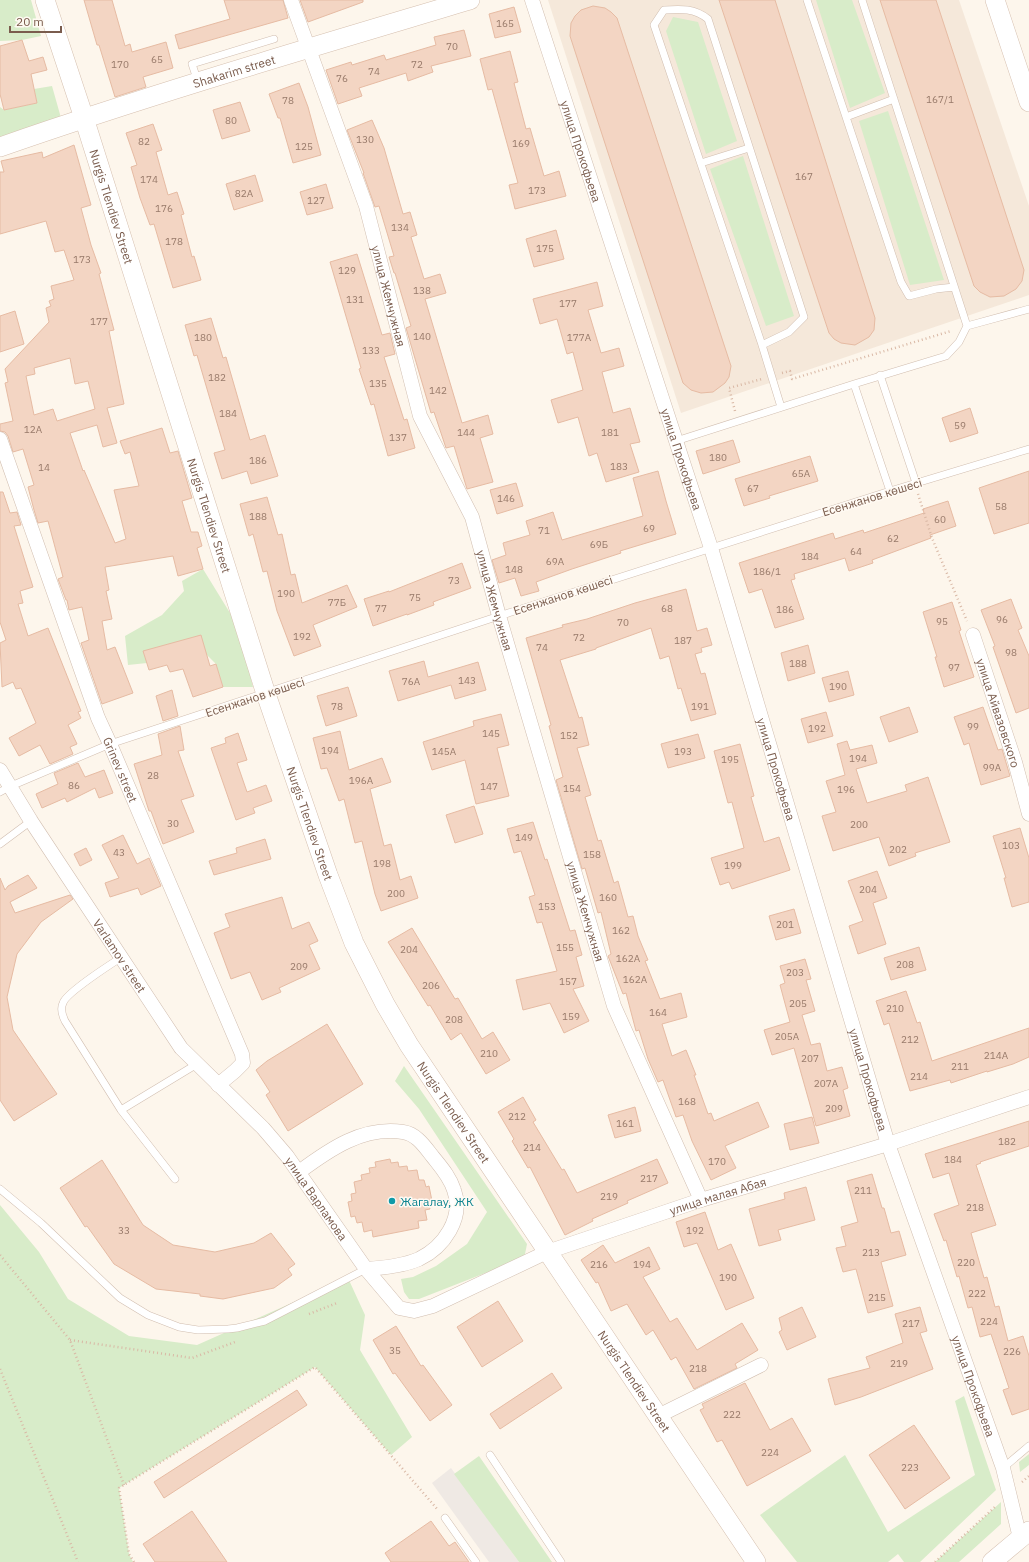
<svg xmlns="http://www.w3.org/2000/svg" width="1029" height="1562" viewBox="0 0 1029 1562" font-family="'IBM Plex Sans',sans-serif">
	<style>
		.residential { fill: #f5e8da }
		.industrial { fill: #efe9e4 }
		.green { fill: #d8ecc9 }
		.building { fill: #f3d5c3; stroke: #e6bba3; fill-rule: evenodd }
		.lines { fill: none; stroke-linecap: round; stroke-linejoin: round }
		.lane-casing { stroke: #d1beb0; stroke-width: 8 }
		.street-casing { stroke: #d1beb0; stroke-width: 15 }
		.secondary-casing { stroke: #d6c0b0; stroke-width: 20 }
		.path { stroke: #d9b8a5; stroke-width: 2.5; stroke-dasharray: 1 3; stroke-linecap: butt }
		.lane { stroke: #fff; stroke-width: 7 }
		.street { stroke: #fff; stroke-width: 14 }
		.secondary { stroke: #fff; stroke-width: 19 }
		.culture-dot { fill: #0f9aa8; stroke: #fffaf3; stroke-width: 1.5 }
		.labels { text-anchor: middle; dominant-baseline: central; stroke-width: 3; stroke-linejoin: round; paint-order: stroke }
		.number-label { font-size: 10px; fill: #987a6a }
		.street-label { font-size: 12px; fill: #7a5c4d; stroke: #fffaf3 }
		.culture-label { font-size: 12px; fill: #0d838f; stroke: #fffaf3; text-anchor: start }
	</style>
	<rect width="100%" height="100%" fill="#fdf6ec"/>
	<path class="residential" d="M548,0h411l70,206v89l-348,118z"/>
	<path class="industrial" d="M451,1468l68,94h-30l-57,-79z"/>
	<path class="green" d="M0,0h31l10,36 -19,4 -22,1z
		M816,0h36l33,93 -35,15z
		M673,17l25,5 39,119 -31,13 -40,-123z
		M52,86l11,39 -63,22v-40l4,3 33,-7 -3,-14z
		M888,111l56,169 -34,5 -51,-164z
		M743,156l51,160 -28,10 -56,-157z
		M203,569l35,57 15,61h-30l-7,-23 -10,-10 -62,-2 3,11 -19,2 -3,-29 37,-21 22,-24 -2,-10z
		M404,1066l123,178 -2,10 -4,5 -102,40h-10l-5,-7 -3,-13 12,-2 23,-11 31,-22 20,-32 -68,-103 -24,-28z
		M0,1205l39,47 29,47 61,37 68,9 151,-67 17,37 -5,35 52,87 -21,18 -76,-88 -196,121 10,66 4,8h-133z
		M964,1396l32,94 -76,72h-16l-6,-8 -10,8h-91l-37,-47 85,-60 43,77 87,-57 -20,-74z
		M1029,1454v11l-9,7 -1,-10z
		M479,1456l73,106h-33l-65,-88z
		M1001,1502v22l-42,38h-24z"/>
	<path class="building" d="M84,0h28l13,46 5,-2 2,8 34,-10 7,26 -30,9 3,10 -31,10 -16,-52h-2z
		M224,0h59l5,18 -109,31 -4,-14 55,-16z
		M300,0h63v2l-55,20z
		M719,0h56l100,318 -1,12 -5,7 -14,8 -14,-2 -7,-4 -5,-6z
		M880,0h56l88,270 -2,11 -6,8 -12,7 -14,1 -10,-5 -6,-6z
		M593,6l12,2 6,4 6,6 114,348 -2,11 -4,6 -12,9 -12,1 -10,-3 -8,-7 -113,-347 1,-13 4,-7 6,-6z
		M514,7l7,25 -26,6 -6,-24z
		M464,30l7,26 -40,10 2,6 -25,9 -2,-8 -47,15 3,8 -24,8 -12,-34 25,-8 1,3 32,-10 2,5 50,-15 -2,-8z
		M22,40l7,21 14,-4 4,13 -16,4 6,29 -33,7 -4,-16v-48z
		M510,51l8,31 -4,1 12,46 4,-1 14,48 15,-5 7,25 -51,13 -6,-24 9,-2 -26,-94 -4,1 -8,-31z
		M299,83l9,24 13,48 -28,8 -13,-45h-2l-9,-24z
		M240,102l10,29 -28,8 -9,-29z
		M372,120l12,28 19,66 7,-2 7,23 -6,2 13,42 16,-5 6,19 -21,6 37,124 26,-8 5,19 -13,4 13,44 -26,7 -13,-43 -8,2 -12,-36 -3,1 -25,-85 5,-2 -16,-53h-1l-5,-16 5,-1 -15,-50 -4,1 -12,-34h1l-17,-43z
		M153,124l9,26 -6,2 12,43 9,-3 7,22 -3,1 11,42 2,-1 7,24 -28,8 -19,-64 -4,1 -10,-27 -9,-31 6,-2 -11,-32z
		M74,145l17,60 -10,3 10,37 10,28 -2,1 15,56 -5,1 15,73 -17,4 10,35 -14,4 -6,-22 -27,8 13,38 1,-1 31,73 11,-4 -12,-49 25,-4 -9,-34 -5,2 -5,-13 42,-13 8,25 8,-2 9,30 5,17 -10,3 9,31h7l4,14 -5,2 6,21 -25,7 -5,-20 -68,11 4,23 -3,1 6,28 -10,2 5,29 8,-3 18,46 -31,11 -21,-61 8,-3 -7,-33 -13,3 -2,-10h-1l-8,-21 5,-2 -15,-56 -10,2 -4,-13 -6,-23 6,-2 -11,-36 -10,3 -5,-16 -3,-4 -5,-1v-7l13,-3 -8,-38 3,-1 -3,-13 44,-47 -3,-14 5,-2 -2,-5 5,-2 -3,-13 23,-6 -10,-30 -9,2 -9,-31 -46,13v-62h4l-3,-11 41,-9 1,6zM70,358l5,26 13,-3 7,28 -38,12 -4,-12 -19,6 -8,-39 9,-2 -1,-6z
		M255,175l8,26 -29,9 -8,-26z
		M326,184l7,24 -26,7 -7,-23z
		M556,230l8,29 -30,8 -8,-28z
		M357,254l25,81 8,-2 5,21 -11,3 20,63 3,-1 8,29 -27,8 -14,-52 -3,1 -12,-36 2,-1 -6,-21 -25,-85z
		M597,282l6,24 -15,4 13,43 18,-5 5,18 -22,6 11,41 17,-5 10,34 -10,2 9,28 -33,10 -9,-29 -8,3 -11,-39 -20,6 -7,-23 32,-10 -10,-38 -6,2 -10,-35 -17,5 -7,-25z
		M15,311l9,33 -24,8v-36z
		M211,318l12,40 3,-1 24,83 15,-5 13,41 -27,8 -4,-13 -25,8 -8,-26 11,-3 -28,-95 -3,1 -9,-31z
		M970,408l8,25 -28,9 -8,-24z
		M733,440l7,22 -37,12 -7,-23z
		M810,456l8,25 -49,15 1,2 -26,8 -9,-27z
		M658,471l8,30 10,33 -56,17 1,2 -49,16 -36,13 3,9 -18,5 -6,-18 -16,5 -7,-23 14,-5 -3,-12 27,-8 -4,-14 27,-9 9,28 81,-24 -10,-38z
		M1029,471v52l-35,11 -15,-46z
		M516,483l7,23 -26,8 -7,-24z
		M0,492h3l7,21 7,-1 4,13 -7,1 19,61 -13,4 3,12 -5,1 10,32 20,-8 33,83 -3,1 3,6 -13,7 9,19 -7,3 3,7 -23,10 -10,-19 -21,11 -10,-18 27,-15 -15,-35 -5,1 -3,-7 -11,5 -2,-44 6,-3 -6,-18z
		M267,497l11,38 4,-1 9,41 4,-1 7,29 45,-18 10,22 -44,18 8,21 -27,10 -17,-45 -10,-40 -4,1 -10,-38 -4,2 -9,-32z
		M948,501l8,25 -26,9 1,3 -59,22 1,3 -24,8 -4,-13 -51,16 1,5 -4,1 13,39 -29,9 -13,-39 -13,4 -10,-30 94,-30 2,6 28,-9 1,3 60,-20 -1,-4z
		M462,563l9,25 -38,14 1,3 -27,10v-1l-34,12 -9,-27 25,-8v1z
		M686,589l11,42 10,-3 5,17 -11,3 1,4 -7,2 6,20 4,-1 11,41 -25,7 -10,-33 -3,1 -9,-33 -9,3 -9,-31 -55,20v1l-36,11 19,58 3,-1 7,28 -12,3 14,47 -6,2 13,44 3,-1 13,43 4,-2 10,36 5,-1 5,20 10,24 -3,1 15,38 21,-6 6,24 -25,7 10,32 14,-6 10,25h-2l14,39 3,-1 3,8 44,-19 11,25 -44,19 11,22 -25,12 -19,-39 -9,-26 -7,2 -13,-37 -5,2 -10,-23 -9,-29 -3,1 -10,-38 -3,1 -13,-33 -2,-5 3,-2 -10,-42 -3,1 -13,-45 -3,1 -26,-89 7,-3 -14,-51 2,-1 -25,-87 37,-11 -1,-2 25,-6 48,-16z
		M1011,599l11,29 -4,2 11,26v52l-13,5 -23,-66 2,-1 -14,-36z
		M952,602l9,28 -2,1 15,46 -30,10 -9,-30h2l-14,-45z
		M201,635l9,31 6,-2 7,23 -30,10 -10,-28 -13,3 -3,-7 -18,5 -6,-19z
		M808,645l7,28 -27,8 -7,-28z
		M424,661l4,16 50,-15 8,28 -31,9 -4,-14 -53,16 -9,-30z
		M848,671l6,24 -25,7 -7,-24z
		M348,687l9,29 -31,10 -9,-30z
		M172,690l6,26 -15,5 -7,-25z
		M909,707l9,25 -29,10 -9,-25z
		M983,707l15,43 4,-1 8,27 -29,9 -12,-42 -5,2 -10,-28z
		M826,712l7,24 -25,7 -7,-24z
		M501,714l8,31 -12,3 12,48 -33,8 -11,-44 -33,10 -9,-28 51,-16 -1,-5z
		M180,726l4,24 -6,1 16,45 -13,4 13,32 -31,12 -12,-33h-2l-15,-47 28,-9 -4,-21z
		M340,731l9,39 33,-12 9,24 -21,7 14,57 7,-2 9,36 11,-4 7,22 -37,13 -6,-17 -13,-53 -7,2 -11,-44 -5,2 -12,-33 -6,1 -8,-31z
		M238,733l9,27 -10,3 10,29 19,-7 6,16 -19,7 2,5 -19,7 -25,-72 15,-5 -1,-5z
		M698,734l7,24 -37,10 -7,-24z
		M847,741l3,9 22,-5 5,18 -21,6 11,34 40,-12 -2,-6 23,-8 22,65 -35,11 1,3 -27,10 -10,-29 -46,14 -11,-35 14,-4 -10,-31 19,-6 -8,-31z
		M740,744l14,52 -3,1 13,45 15,-5 11,33 -58,19 -3,-7 -9,3 -9,-27 33,-10 -12,-46 -4,1 -14,-52z
		M78,763l7,14 19,-7 9,23 -14,5 -4,-10 -28,14 -2,-4 -23,10 -6,-14 22,-10 -4,-11z
		M474,806l9,28 -28,9 -9,-28z
		M533,822l12,38 2,-1 23,72 5,-1 7,25 -6,2 8,29 -11,3 16,32 -25,12 -14,-30 -27,7 -7,-30 41,-9 -15,-49 -5,1 -8,-26 6,-2 -14,-44 -7,2 -7,-24z
		M1020,828l9,30v44l-17,5 -8,-29h2l-13,-42z
		M123,835l14,29 12,-6 12,28 -20,9 -3,-7 -28,9 -5,-14 14,-5 -17,-33z
		M265,839l6,20 -57,16 -5,-14 28,-8 -1,-5z
		M86,848l6,12 -12,6 -6,-12z
		M877,871l10,27 -14,5 13,41 -28,10 -9,-28 14,-5 -15,-40z
		M28,875l9,13 -27,14 5,11 55,-18 3,4 -32,23 -24,32 -10,43 6,33 44,64 -43,27 -14,-21v-222l5,12 3,-4z
		M282,897l10,32 17,-7 9,19 -9,4 11,24 -41,19 2,4 -19,8 -12,-28 -19,7 -17,-46 16,-6 -5,-13z
		M794,909l7,24 -25,7 -7,-24z
		M412,928l43,71 3,-1 24,41 11,-7 17,28 -24,14 -25,-41 -10,7 -21,-35 -2,1 -40,-64z
		M919,947l7,23 -35,10 -7,-22z
		M805,959l6,20 -5,1 9,31 -13,4 9,30 9,-2 7,28 15,-4 6,21 -5,2 7,26 -34,10 -22,-78 -22,7 -8,-25 26,-8 -10,-37 5,-2 -5,-17z
		M906,991l11,32 3,-1 12,39 97,-33v29l-16,7 -26,8v-1l-36,12 -1,-3 -40,11 -21,-68 -5,2 -8,-24z
		M327,1024l36,60 -75,47 -22,-36 4,-3 -14,-22 11,-9z
		M523,1097l13,23 -3,2 29,48 2,-1 13,24 80,-34 11,24 -41,18 1,2 -36,16 1,2 -28,14 -35,-68 -2,1 -16,-27 2,-2 -16,-27z
		M635,1107l6,24 -26,7 -7,-23z
		M812,1117l7,26 -29,7 -6,-26z
		M1029,1121v25l-49,16 1,1 -5,2 20,60 -25,8 13,45 3,-1 8,30 4,-1 9,35 15,-5 6,20v53l-17,6 -9,-25 6,-2 -18,-54 -11,3 -8,-30 -4,1 -9,-32 -2,1 -11,-37 -2,1 -10,-27 25,-9 -10,-32 -16,5 -8,-24z
		M390,1159l1,4 7,-1 1,5 8,-1 1,5 9,-1 2,10h5l2,7 3,-1 3,15 -4,1 2,7 -5,1 2,10 -9,1 1,7 -46,9 -1,-7 -8,2 -2,-10 -5,1 -2,-7 -4,1 -3,-15 4,-1 -1,-7 5,-1 -2,-11 8,-2 -1,-5 9,-2 -1,-5 7,-1 -1,-5z
		M102,1160l41,65 30,20 42,7 39,-9 17,-10 24,31 -7,5 4,6 -18,13 -51,11 -23,-3v-2l-44,-5 -42,-25 -27,-38 -2,1 -25,-39z
		M872,1174l10,34h2l7,25 8,-2 7,24 -25,7 12,44 -25,7 -12,-44 -13,3 -7,-24 10,-2 -5,-19 17,-5 -11,-41z
		M806,1187l9,33 -37,10 3,10 -22,6 -10,-37 36,-10 -1,-6z
		M705,1212l13,38 13,-6 23,54 -28,12 -29,-67 -13,4 -8,-25z
		M603,1245l12,18 34,-16 11,22 -17,8 27,45 7,-4 20,32 45,-27 16,27 -23,14 2,4 -43,21 -18,-32 -5,3 -18,-30 -7,5 -19,-31 -16,7 -13,-29 -2,1 -15,-23z
		M498,1301l25,40 -41,26 -25,-40z
		M802,1307l14,30 -29,13 -8,-18 3,-2 -3,-12z
		M920,1307l7,24 -7,2 13,36 -72,28 -26,8 -7,-26 42,-11 -4,-11 37,-14 -8,-29z
		M396,1326l25,40 2,-1 29,40 -22,16 -35,-48 -2,1 -20,-34z
		M552,1373l10,15 -62,41 -10,-15z
		M745,1383l25,47 22,-12 19,33 -64,35 -25,-46 -5,2 -17,-32 4,-2 -2,-4z
		M297,1390l10,15 -143,93 -10,-16z
		M914,1425l36,53 -45,31 -36,-54z
		M192,1511l35,51h-72l-12,-18z
		M431,1521l18,25 6,-4 14,20h-78l-6,-9z"/>
	<g class="lines">
		<defs>
			<path id="lane" d="M807,0l94,282 8,14 27,-7 18,-2
				M862,0l105,326
				M198,82l-6,-18 82,-25
				M846,117l48,-18
				M701,163l48,-15
				M762,345l27,-13 15,-15 -96,-298c-14,-11 -27,-10 -44,-9l-10,15 108,320 19,62
				M880,375l36,108
				M854,384l36,107
				M676,441l178,-57 92,-28 13,-14 8,-16 62,-17
				M0,792l11,-6 99,-42 389,-128 391,-125 139,-42
				M0,844l31,-23
				M121,1110l-56,-89c-3,-6 -5,-12 -2,-18 3,-10 48,-39 59,-46
				M175,1179l-54,-69 76,-46
				M0,1189l41,34 79,75 28,17 31,12 19,3 30,-1 9,-1 28,-7 101,-52
				M490,1455l71,107
				M1003,1468l26,-22
				M445,1518l31,44"/>
			<g id="street">
				<path id="s1" d="M291,0l75,206 54,210 52,101 27,99 115,390 87,194"/>
				<path id="s2" d="M532,0l179,548 177,596 115,324 17,70"/>
				<path id="s3" d="M0,439l98,279 12,26 132,310 1,9 -8,8 -17,14"/>
				<path id="s4" d="M973,635l42,127 14,52"/>
				<path id="s5" d="M0,770l31,51 150,227 82,80 24,28 79,113 33,39 15,3 19,-5 114,-54 154,-52 187,-56 141,-47"/>
				<path d="M299,1172c31,-23 64,-46 104,-40 14,2 22,15 30,25 8,10 17,20 21,33 10,28 -10,57 -35,69 -16,7 -36,9 -53,10"/>
				<path d="M658,1416l103,-51"/>
			</g>
			<g id="secondary">
				<path id="s6" d="M45,0l39,118 182,576 62,181 26,68 31,61 24,41 347,517"/>
				<path d="M995,0l34,102"/>
				<path id="s7" d="M0,147c155,-54 313,-100 470,-147"/>
				<path d="M992,1562l37,-31"/>
			</g>
		</defs>
		<use href="#lane" class="lane-casing"/>
		<use href="#street" class="street-casing"/>
		<use href="#secondary" class="secondary-casing"/>
		<path class="path" d="M782,373l8,-2 2,8 159,-48
			M735,411l-6,-23 33,-9
			M918,494l14,44 35,83
			M0,1255l70,85 54,145
			M309,1314l28,-11
			M70,1340l122,18 43,-16
			M0,1369l78,193
			M1022,1482l7,-6
			M134,1562l-5,-8 -10,-66 196,-121 123,143
			M935,1562l61,-56"/>
		<use href="#lane" class="lane"/>
		<use href="#street" class="street"/>
		<use href="#secondary" class="secondary"/>
	</g>
	<circle class="culture-dot" cx="392" cy="1201" r="4"/>
	<g class="labels">
		<g class="number-label">
			<text x="505" y="23">165</text>
			<text x="452" y="46">70</text>
			<text x="157" y="59">65</text>
			<text x="120" y="64">170</text>
			<text x="417" y="64">72</text>
			<text x="374" y="71">74</text>
			<text x="342" y="78">76</text>
			<text x="940" y="99">167/1</text>
			<text x="288" y="100">78</text>
			<text x="231" y="120">80</text>
			<text x="365" y="139">130</text>
			<text x="144" y="141">82</text>
			<text x="521" y="143">169</text>
			<text x="304" y="146">125</text>
			<text x="804" y="176">167</text>
			<text x="149" y="179">174</text>
			<text x="537" y="190">173</text>
			<text x="244" y="193">82А</text>
			<text x="316" y="200">127</text>
			<text x="164" y="208">176</text>
			<text x="400" y="227">134</text>
			<text x="174" y="241">178</text>
			<text x="545" y="248">175</text>
			<text x="82" y="259">173</text>
			<text x="347" y="270">129</text>
			<text x="422" y="290">138</text>
			<text x="355" y="299">131</text>
			<text x="568" y="303">177</text>
			<text x="99" y="321">177</text>
			<text x="422" y="336">140</text>
			<text x="203" y="337">180</text>
			<text x="579" y="337">177А</text>
			<text x="371" y="350">133</text>
			<text x="217" y="377">182</text>
			<text x="378" y="383">135</text>
			<text x="438" y="390">142</text>
			<text x="228" y="413">184</text>
			<text x="960" y="425">59</text>
			<text x="33" y="429">12А</text>
			<text x="466" y="432">144</text>
			<text x="610" y="432">181</text>
			<text x="398" y="437">137</text>
			<text x="718" y="457">180</text>
			<text x="258" y="460">186</text>
			<text x="619" y="466">183</text>
			<text x="44" y="467">14</text>
			<text x="801" y="473">65А</text>
			<text x="753" y="488">67</text>
			<text x="506" y="498">146</text>
			<text x="1001" y="506">58</text>
			<text x="258" y="516">188</text>
			<text x="940" y="519">60</text>
			<text x="649" y="528">69</text>
			<text x="544" y="530">71</text>
			<text x="893" y="538">62</text>
			<text x="599" y="544">69Б</text>
			<text x="856" y="551">64</text>
			<text x="810" y="556">184</text>
			<text x="555" y="561">69А</text>
			<text x="514" y="569">148</text>
			<text x="767" y="571">186/1</text>
			<text x="454" y="580">73</text>
			<text x="286" y="593">190</text>
			<text x="415" y="597">75</text>
			<text x="337" y="602">77Б</text>
			<text x="381" y="608">77</text>
			<text x="667" y="608">68</text>
			<text x="785" y="609">186</text>
			<text x="1002" y="619">96</text>
			<text x="942" y="621">95</text>
			<text x="623" y="622">70</text>
			<text x="302" y="636">192</text>
			<text x="579" y="637">72</text>
			<text x="683" y="640">187</text>
			<text x="542" y="647">74</text>
			<text x="1011" y="652">98</text>
			<text x="798" y="663">188</text>
			<text x="954" y="667">97</text>
			<text x="467" y="680">143</text>
			<text x="411" y="681">76А</text>
			<text x="838" y="686">190</text>
			<text x="337" y="706">78</text>
			<text x="700" y="706">191</text>
			<text x="973" y="726">99</text>
			<text x="817" y="728">192</text>
			<text x="491" y="733">145</text>
			<text x="569" y="735">152</text>
			<text x="330" y="750">194</text>
			<text x="444" y="751">145А</text>
			<text x="683" y="751">193</text>
			<text x="858" y="758">194</text>
			<text x="730" y="759">195</text>
			<text x="992" y="767">99А</text>
			<text x="153" y="775">28</text>
			<text x="361" y="780">196А</text>
			<text x="74" y="785">86</text>
			<text x="489" y="786">147</text>
			<text x="572" y="788">154</text>
			<text x="846" y="789">196</text>
			<text x="173" y="823">30</text>
			<text x="859" y="824">200</text>
			<text x="524" y="837">149</text>
			<text x="1011" y="845">103</text>
			<text x="898" y="849">202</text>
			<text x="119" y="852">43</text>
			<text x="592" y="854">158</text>
			<text x="382" y="863">198</text>
			<text x="733" y="865">199</text>
			<text x="868" y="889">204</text>
			<text x="396" y="893">200</text>
			<text x="608" y="897">160</text>
			<text x="547" y="906">153</text>
			<text x="785" y="924">201</text>
			<text x="621" y="930">162</text>
			<text x="565" y="947">155</text>
			<text x="409" y="949">204</text>
			<text x="628" y="958">162А</text>
			<text x="905" y="964">208</text>
			<text x="299" y="966">209</text>
			<text x="795" y="972">203</text>
			<text x="635" y="979">162А</text>
			<text x="568" y="981">157</text>
			<text x="431" y="985">206</text>
			<text x="798" y="1003">205</text>
			<text x="895" y="1008">210</text>
			<text x="658" y="1012">164</text>
			<text x="571" y="1016">159</text>
			<text x="454" y="1019">208</text>
			<text x="787" y="1036">205А</text>
			<text x="910" y="1039">212</text>
			<text x="489" y="1053">210</text>
			<text x="996" y="1055">214А</text>
			<text x="810" y="1058">207</text>
			<text x="960" y="1066">211</text>
			<text x="919" y="1076">214</text>
			<text x="826" y="1083">207А</text>
			<text x="687" y="1101">168</text>
			<text x="834" y="1108">209</text>
			<text x="517" y="1116">212</text>
			<text x="625" y="1123">161</text>
			<text x="1007" y="1141">182</text>
			<text x="532" y="1147">214</text>
			<text x="953" y="1159">184</text>
			<text x="717" y="1161">170</text>
			<text x="649" y="1178">217</text>
			<text x="863" y="1190">211</text>
			<text x="609" y="1196">219</text>
			<text x="975" y="1207">218</text>
			<text x="124" y="1230">33</text>
			<text x="695" y="1230">192</text>
			<text x="871" y="1252">213</text>
			<text x="966" y="1262">220</text>
			<text x="599" y="1264">216</text>
			<text x="642" y="1264">194</text>
			<text x="728" y="1277">190</text>
			<text x="977" y="1293">222</text>
			<text x="877" y="1297">215</text>
			<text x="989" y="1321">224</text>
			<text x="911" y="1323">217</text>
			<text x="395" y="1350">35</text>
			<text x="1012" y="1351">226</text>
			<text x="899" y="1363">219</text>
			<text x="698" y="1368">218</text>
			<text x="732" y="1414">222</text>
			<text x="770" y="1452">224</text>
			<text x="910" y="1467">223</text>
		</g>
		<g class="street-label">
			<text stroke="none"><textPath href="#s7" startOffset="246">Shakarim street</textPath></text>
			<text stroke="none"><textPath href="#s2" startOffset="159">улица Прокофьева</textPath></text>
			<text stroke="none"><textPath href="#s6" startOffset="217">Nurgis Tlendiev Street</textPath></text>
			<text stroke="none"><textPath href="#s1" startOffset="312">улица Жемчужная</textPath></text>
			<text stroke="none"><textPath href="#s2" startOffset="483">улица Прокофьева</textPath></text>
			<text transform="translate(872 497) rotate(-17)">Есенжанов көшесі</text>
			<text stroke="none"><textPath href="#s6" startOffset="541">Nurgis Tlendiev Street</textPath></text>
			<text transform="translate(563 595) rotate(-18)">Есенжанов көшесі</text>
			<text stroke="none"><textPath href="#s1" startOffset="636">улица Жемчужная</textPath></text>
			<text transform="translate(255 697) rotate(-18)">Есенжанов көшесі</text>
			<text stroke="none"><textPath href="#s4" startOffset="82">улица Айвазовского</textPath></text>
			<text stroke="none"><textPath href="#s3" startOffset="352">Grinev street</textPath></text>
			<text stroke="none"><textPath href="#s2" startOffset="807">улица Прокофьева</textPath></text>
			<text stroke="none"><textPath href="#s6" startOffset="865">Nurgis Tlendiev Street</textPath></text>
			<text stroke="none"><textPath href="#s1" startOffset="960">улица Жемчужная</textPath></text>
			<text stroke="none"><textPath href="#s5" startOffset="221">Varlamov street</textPath></text>
			<text stroke="none"><textPath href="#s2" startOffset="1131">улица Прокофьева</textPath></text>
			<text stroke="none"><textPath href="#s6" startOffset="1189">Nurgis Tlendiev Street</textPath></text>
			<text stroke="none"><textPath href="#s5" startOffset="1013">улица малая Абая</textPath></text>
			<text stroke="none"><textPath href="#s5" startOffset="535">улица Варламова</textPath></text>
			<text stroke="none"><textPath href="#s6" startOffset="1513">Nurgis Tlendiev Street</textPath></text>
			<text stroke="none"><textPath href="#s2" startOffset="1455">улица Прокофьева</textPath></text>
		</g>
		<g class="culture-label">
			<text x="400" y="1201">Жагалау, ЖК</text>
		</g>
	</g>
	<path d="M10 26v6h51v-6" fill="none" stroke="#7a5c4d" stroke-width="2"/>
	<text x="16" y="26" font-size="12" fill="#7a5c4d" stroke="#fffaf3" stroke-width="3" paint-order="stroke">20 m</text>
</svg>
